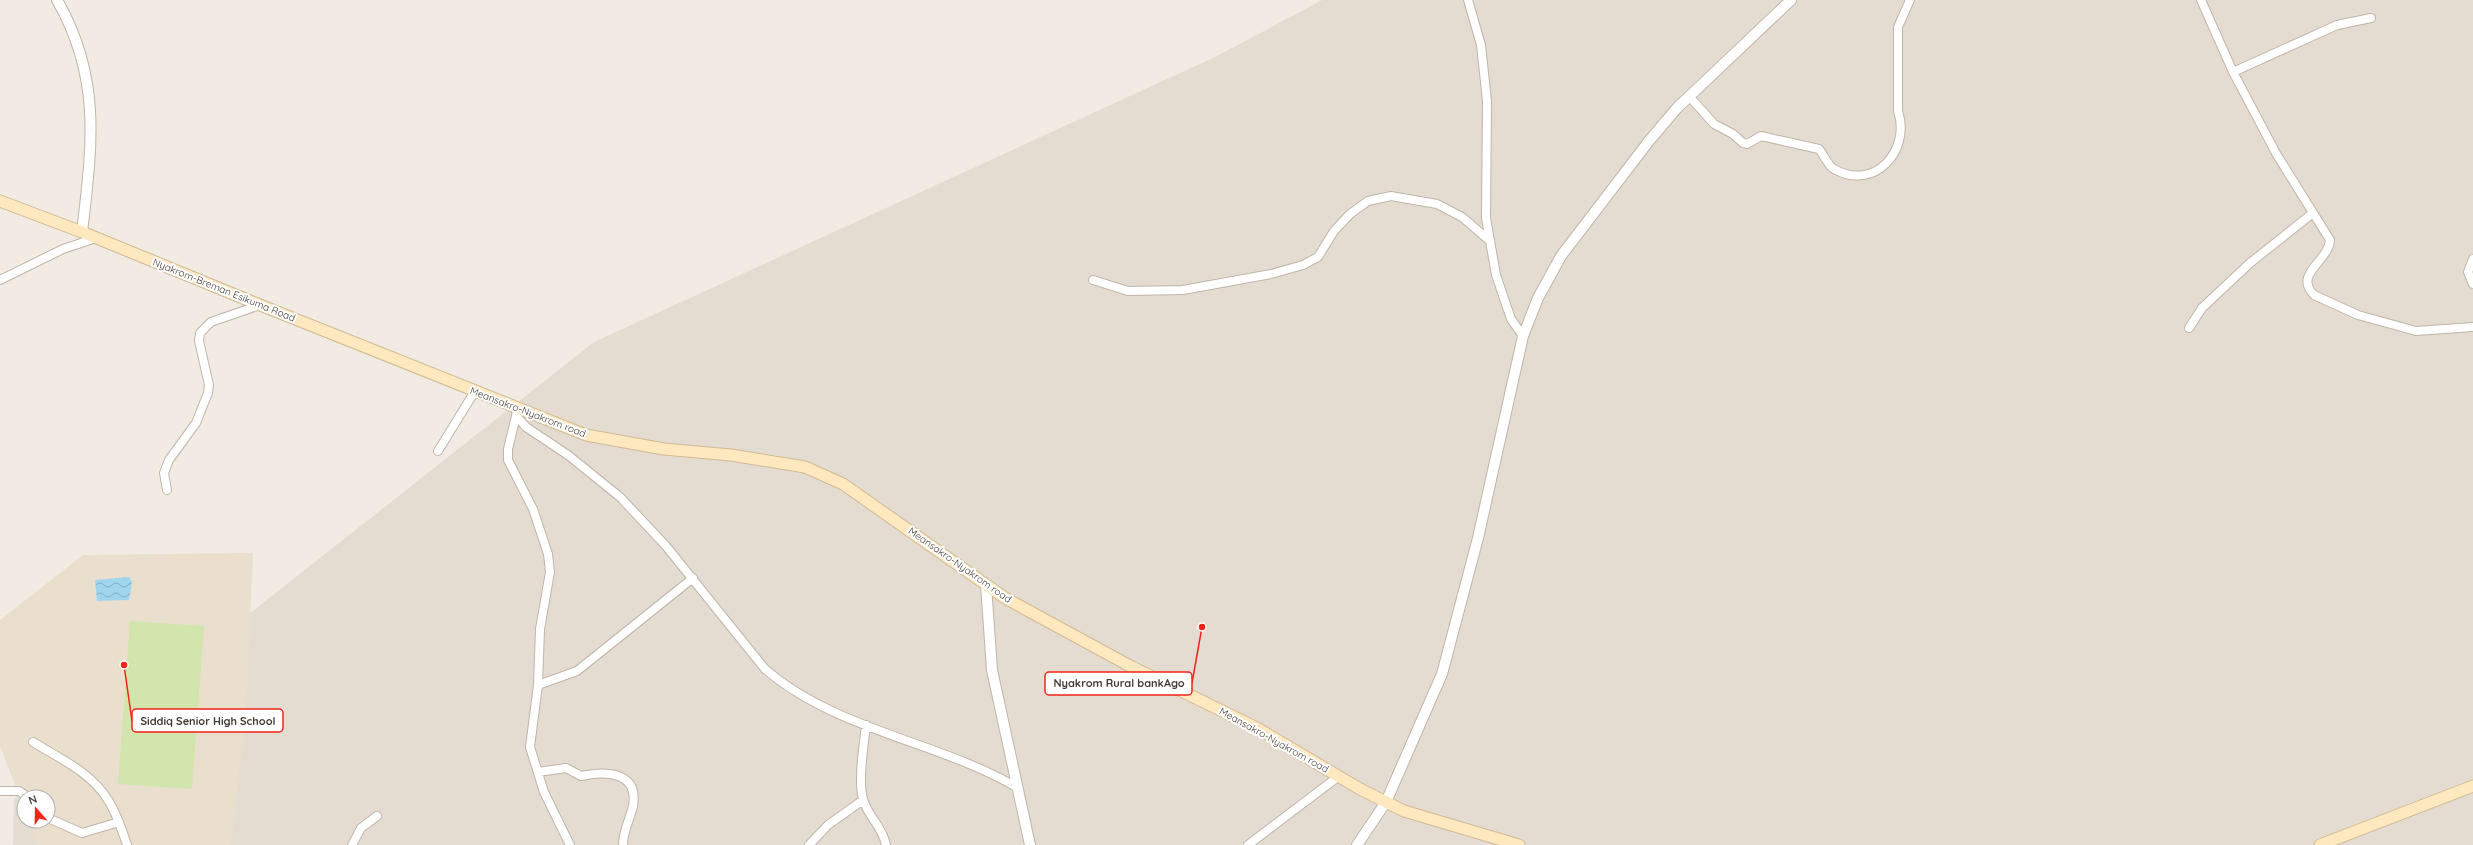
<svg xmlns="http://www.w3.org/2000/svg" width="2473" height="845" viewBox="0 0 2473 845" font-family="Quicksand,sans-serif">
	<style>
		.residential { fill: #e5dcd1; fill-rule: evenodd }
		.education { fill: #eadfcc }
		.grass { fill: #d1e5ac }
		.water { fill: url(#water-waves) }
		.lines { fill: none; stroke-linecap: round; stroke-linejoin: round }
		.minor-casing { stroke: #bfb5a9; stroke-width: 10 }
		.tertiary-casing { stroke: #bfb5a9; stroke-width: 12 }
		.secondary-casing { stroke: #d0ba93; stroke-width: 13 }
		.minor { stroke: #fff; stroke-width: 8 }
		.tertiary { stroke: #fff; stroke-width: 10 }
		.secondary { stroke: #fde8c0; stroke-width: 11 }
		.labels { text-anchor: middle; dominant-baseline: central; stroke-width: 4; stroke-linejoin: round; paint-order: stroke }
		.street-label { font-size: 10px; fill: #423b33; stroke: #fff }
		.leader { fill: none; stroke: #f52216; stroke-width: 1.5 }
		.callout-dot { fill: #f52216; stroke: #fff; stroke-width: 1.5 }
		.callout { fill: #fff; stroke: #f52216; stroke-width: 1.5 }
		.callout-label { font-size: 11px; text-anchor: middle; font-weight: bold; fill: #423b33 }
	</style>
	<defs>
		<pattern id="water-waves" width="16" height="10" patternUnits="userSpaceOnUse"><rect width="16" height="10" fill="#9fd5ee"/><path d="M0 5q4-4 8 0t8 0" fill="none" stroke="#83aec1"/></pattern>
	</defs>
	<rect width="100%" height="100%" fill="#f1ebe3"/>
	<path class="residential" d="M1322,0h1151v845h-2460l1,-46 580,-457 621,-285zM24,797h24v24h-24z"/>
	<path class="education" d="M253,553l-7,158 -15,134h-193l-9,-24h19v-24h-24v10l-24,-61v-126l83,-65z"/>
	<path class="grass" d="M130,621l74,5 -12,163 -74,-5z"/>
	<path class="water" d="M129,577l3,5 -3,18 -32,1 -2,-21z"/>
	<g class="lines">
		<defs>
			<path id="minor" d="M1468,0l13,45 6,56 -1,117 10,57 15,44 12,17
				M2201,0l32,72 44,83 53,85c-1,21 -37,34 -16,55l44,20 58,16 57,-4
				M2233,72l104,-47 34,-7
				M1689,96l25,28 19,10 10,9 4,1 14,-8 58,13c5,6 9,17 15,20 41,23 77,-19 64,-58v-84l12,-27
				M2473,259l-5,13 5,12
				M0,280l63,-31 33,-11
				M1093,280l35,11 55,-1 88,-16 32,-9 15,-8 16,-26 16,-17 18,-13 23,-5 46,8 25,13 28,24
				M2189,328l13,-20 48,-45 63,-50
				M517,408l-1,8 10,11 42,28 52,42 46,49 99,123c72,62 173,72 253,119
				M516,416l-8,33v11l25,49 15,45 2,18 -10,57 -2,56 -8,62 14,45 26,53
				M438,451l37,-60
				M167,490l-3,-17 5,-13 27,-37 12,-30 1,-8 -10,-44 1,-8 11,-11 49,-17
				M538,685l39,-14 116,-93
				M866,725c-2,19 -9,60 -2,77 6,17 18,24 22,43
				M33,742c26,16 59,31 75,58 9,14 14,30 19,45
				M538,772l28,-4 15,8c24,-5 58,-5 52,30 -3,13 -10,25 -10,39
				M0,791h19l9,6
				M48,818l34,15 37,-11
				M352,845l9,-17 16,-12
				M809,845l19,-20 35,-25
				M1248,845l91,-69"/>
			<path id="tertiary" d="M57,0c45,78 35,147 25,232
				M986,585l6,85 38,175
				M1357,845l29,-43 56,-128 36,-136 45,-202 15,-38 23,-42 88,-115 28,-33 114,-108"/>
			<path id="secondary" d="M0,201l82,31 178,73 326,130 78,14 67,6 74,12 38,17 162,114 125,68 127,62 103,61 44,22 115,34
				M2320,845l153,-59"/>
		</defs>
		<use href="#minor" class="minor-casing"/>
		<use href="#tertiary" class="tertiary-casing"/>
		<use href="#secondary" class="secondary-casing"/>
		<use href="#minor" class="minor"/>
		<use href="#tertiary" class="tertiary"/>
		<use href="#secondary" class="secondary"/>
	</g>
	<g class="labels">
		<g class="street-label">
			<text transform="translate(224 290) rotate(22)">Nyakrom-Breman Esikuma Road</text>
			<text transform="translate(528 412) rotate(21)">Meansakro-Nyakrom road</text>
			<text transform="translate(960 565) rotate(35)">Meansakro-Nyakrom road</text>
			<text transform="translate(1274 740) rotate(29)">Meansakro-Nyakrom road</text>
		</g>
	</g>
	<path class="leader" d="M1202 627L1192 683M124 665L132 721"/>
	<g class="callout-dot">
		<circle cx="1202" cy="627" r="4"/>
		<circle cx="124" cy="665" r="4"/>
	</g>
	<g class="callout">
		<rect x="1045" y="672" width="147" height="23" rx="4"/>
		<rect x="132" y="709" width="151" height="23" rx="4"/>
	</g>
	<g class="callout-label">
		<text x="1119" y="687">Nyakrom Rural bankAgo</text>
		<text x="208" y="725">Siddiq Senior High School</text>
	</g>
	<g transform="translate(36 809) rotate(340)"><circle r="19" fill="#ffffff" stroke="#b3b1ad"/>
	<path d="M0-3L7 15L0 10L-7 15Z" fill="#f52216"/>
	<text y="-6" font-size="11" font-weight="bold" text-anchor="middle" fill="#423b33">N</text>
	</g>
</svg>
